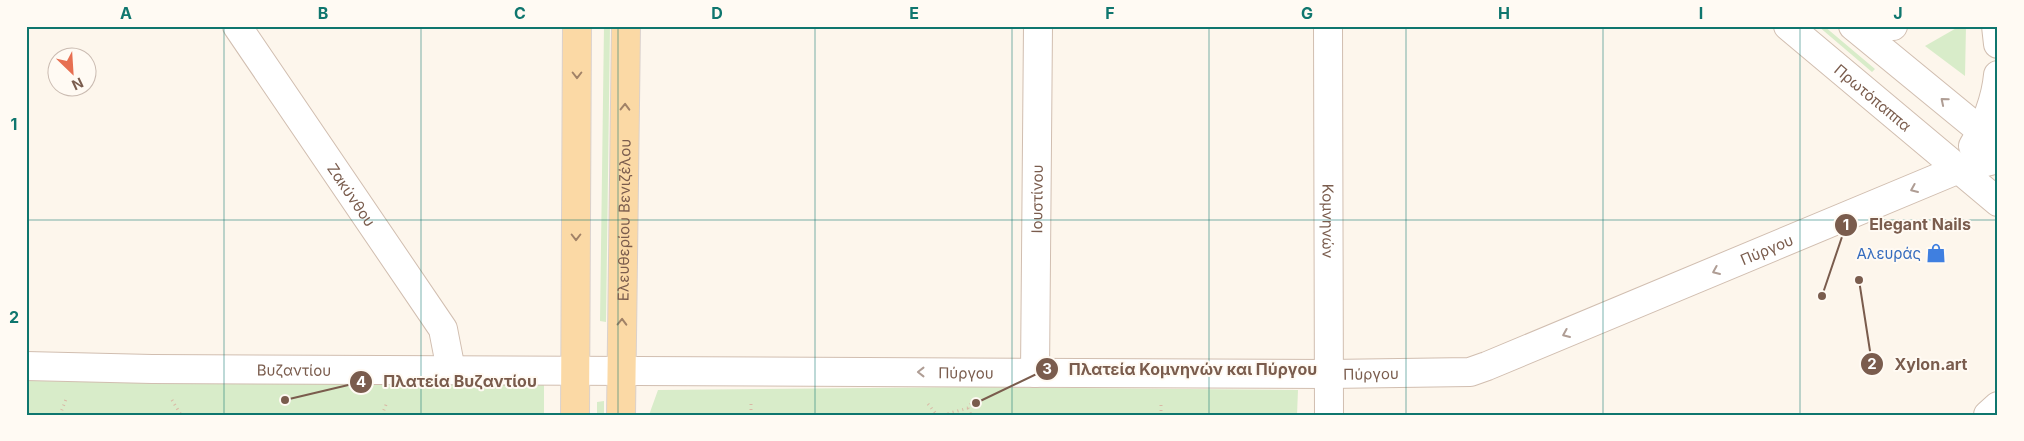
<svg xmlns="http://www.w3.org/2000/svg" width="2024" height="441" viewBox="0 0 2024 441" font-family="Inter,sans-serif">
	<style>
		.green { fill: #d8ecc9 }
		.lines { fill: none; stroke-linecap: round; stroke-linejoin: round }
		.minor-casing { stroke: #d1beb0; stroke-width: 30 }
		.major-casing { stroke: #dad1cd; stroke-width: 30 }
		.path { stroke: #d9b8a5; stroke-width: 3; stroke-dasharray: 1 4; stroke-linecap: butt }
		.minor { stroke: #fff; stroke-width: 28 }
		.major { stroke: #fbd9a5; stroke-width: 28 }
		.oneway { stroke: #a18267 }
		.oneway2 { stroke: #af9d94 }
		.grid { fill: none; stroke: #0f766e; stroke-width: 1; stroke-opacity: 0.55 }
		.labels { text-anchor: middle; dominant-baseline: central; stroke-width: 4; stroke-linejoin: round; paint-order: stroke }
		.street-label { font-size: 15px; fill: #7a5c4d; stroke: #fffaf3 }
		.shop-label { font-size: 15px; fill: #366cbe; stroke: #fffaf3; text-anchor: end }
		.leader { fill: none; stroke: #7a5c4d; stroke-width: 2 }
		.callout-dot { fill: #7a5c4d; stroke: #fffaf3; stroke-width: 2 }
		.mark-label { font-size: 15px; text-anchor: middle; font-weight: bold; fill: #fff }
		.callout-label { font-size: 16px; text-anchor: middle; font-weight: bold; fill: #7a5c4d; stroke: #fffaf3; stroke-width: 4; stroke-linejoin: round; paint-order: stroke }
		.neatline { fill: none; stroke: #0f766e; stroke-width: 2 }
		.grid-label { font-size: 16px; text-anchor: middle; font-weight: bold; fill: #0f766e }
	</style>
	<rect width="100%" height="100%" fill="#fdf6ec"/>
	<path class="green" d="M604,26h6l-4,296 -6,-1z
		M1818,26h6l51,43 -3,3z
		M1960,26h6l-1,50 -40,-30z
		M26,381l518,4v30h-518z
		M974,387l324,3 -1,25h-648l9,-25z
		M604,401v14h-7v-13z"/>
	<g class="lines">
		<defs>
			<g id="minor">
				<path id="s1" d="M237,26l206,303 8,41"/>
				<path id="s2" d="M1328,26l1,389"/>
				<path id="s3" d="M1788,26l210,176"/>
				<path d="M1853,26l145,119"/>
				<path d="M1996,26l2,18"/>
				<path d="M1855,27l38,-1"/>
				<path d="M1973,146c13,-21 23,-48 25,-71"/>
				<path id="s4" d="M26,366l126,3 1177,5 141,-2 17,-6 472,-197 39,-10"/>
				<path id="s5" d="M1035,373l3,-347"/>
				<path d="M1988,415l10,-9"/>
			</g>
			<g id="major">
				<path d="M575,415l2,-389"/>
				<path id="s6" d="M621,415l5,-389"/>
			</g>
		</defs>
		<use href="#minor" class="minor-casing"/>
		<use href="#major" class="major-casing"/>
		<path class="path" d="M172,400l9,15
			M928,404l9,11
			M971,404l-3,4 3,7
			M1161,405v10
			M60,415l6,-16
			M382,415l5,-13
			M751,415v-12
			M943,415l25,-7"/>
		<use href="#minor" class="minor"/>
		<use href="#major" class="major"/>
	</g>
	<defs><path id="oneway-chevron" d="M-2-3.5L2.5 0L-2 3.5" fill="none" stroke-width="1.6" stroke-linecap="round" stroke-linejoin="round" transform="scale(1.25)"/></defs>
	<g class="oneway">
		<use href="#oneway-chevron" transform="translate(577 75) rotate(90)"/>
		<use href="#oneway-chevron" transform="translate(625 107) rotate(-89)"/>
		<use href="#oneway-chevron" transform="translate(576 237) rotate(90)"/>
		<use href="#oneway-chevron" transform="translate(622 322) rotate(-89)"/>
	</g>
	<g class="oneway2">
		<use href="#oneway-chevron" transform="translate(1944 101) rotate(-140)"/>
		<use href="#oneway-chevron" transform="translate(1914 189) rotate(157)"/>
		<use href="#oneway-chevron" transform="translate(1716 271) rotate(157)"/>
		<use href="#oneway-chevron" transform="translate(1566 334) rotate(157)"/>
		<use href="#oneway-chevron" transform="translate(921 372) rotate(-180)"/>
	</g>
	<path class="grid" d="M224,26v389M421,26v389M618,26v389M815,26v389M1012,26v389M1209,26v389M1406,26v389M1603,26v389M1800,26v389M26,220h1972"/>
	<defs>
		<symbol id="shop-bare" viewBox="-9 -9 18 18"><path d="M-5-2.5h2.3a2.7 3.5 0 0 1 5.4 0H5L5.5 6h-11ZM-1.5-2.5h3a1.5 2.3 0 0 0-3 0Z" fill="#3f7fe0" stroke="#fffaf3" stroke-width="2.5" paint-order="stroke"/></symbol>
	</defs>
	<g fill-rule="evenodd">
		<use href="#shop-bare" x="1922" y="239" width="28" height="28"/>
	</g>
	<g class="labels">
		<g class="street-label">
			<text stroke="none"><textPath href="#s3" startOffset="111">Πρωτόπαππα</textPath></text>
			<text stroke="none"><textPath href="#s1" startOffset="204">Ζακύνθου</textPath></text>
			<text stroke="none"><textPath href="#s5" startOffset="174">Ιουστίνου</textPath></text>
			<text stroke="none"><textPath href="#s6" startOffset="195">Ελευθερίου Βενιζέλου</textPath></text>
			<text stroke="none"><textPath href="#s2" startOffset="195">Κομνηνών</textPath></text>
			<text stroke="none"><textPath href="#s4" startOffset="1765">Πύργου</textPath></text>
			<text stroke="none"><textPath href="#s4" startOffset="268">Βυζαντίου</textPath></text>
			<text stroke="none"><textPath href="#s4" startOffset="940">Πύργου</textPath></text>
			<text stroke="none"><textPath href="#s4" startOffset="1345">Πύργου</textPath></text>
		</g>
		<g class="shop-label">
			<text x="1921" y="253">Αλευράς</text>
		</g>
	</g>
	<path class="leader" d="M1822 296L1846 225M1859 280L1872 364M976 403L1047 369M285 400L361 382"/>
	<g class="callout-dot">
		<circle cx="1822" cy="296" r="5"/>
		<circle cx="1859" cy="280" r="5"/>
		<circle cx="976" cy="403" r="5"/>
		<circle cx="285" cy="400" r="5"/>
		<circle cx="1846" cy="225" r="12"/>
		<circle cx="1872" cy="364" r="12"/>
		<circle cx="1047" cy="369" r="12"/>
		<circle cx="361" cy="382" r="12"/>
	</g>
	<g class="mark-label">
		<text x="1846" y="230">1</text>
		<text x="1872" y="369">2</text>
		<text x="1047" y="374">3</text>
		<text x="361" y="387">4</text>
	</g>
	<g class="callout-label">
		<text x="1920" y="230">Elegant Nails</text>
		<text x="1931" y="370">Xylon.art</text>
		<text x="1193" y="375">Πλατεία Κομνηνών και Πύργου</text>
		<text x="460" y="387">Πλατεία Βυζαντίου</text>
	</g>
	<rect width="2024" height="441" fill="none" stroke="#fffaf3" stroke-width="55"/>
	<g transform="translate(72 72) rotate(155)"><circle r="24" fill="#fffaf3" stroke="#cabbb1"/>
	<path d="M0-4L9 19L0 12L-9 19Z" fill="#e76f51"/>
	<text y="-8" font-size="14" font-weight="bold" text-anchor="middle" fill="#7a5c4d">N</text>
	</g>
	<rect x="28" y="28" width="1968" height="386" class="neatline"/>
	<g class="grid-label">
		<text x="126" y="19">A</text>
		<text x="323" y="19">B</text>
		<text x="520" y="19">C</text>
		<text x="717" y="19">D</text>
		<text x="914" y="19">E</text>
		<text x="1110" y="19">F</text>
		<text x="1307" y="19">G</text>
		<text x="1504" y="19">H</text>
		<text x="1701" y="19">I</text>
		<text x="1898" y="19">J</text>
		<text x="14" y="130">1</text>
		<text x="14" y="323">2</text>
	</g>
</svg>
